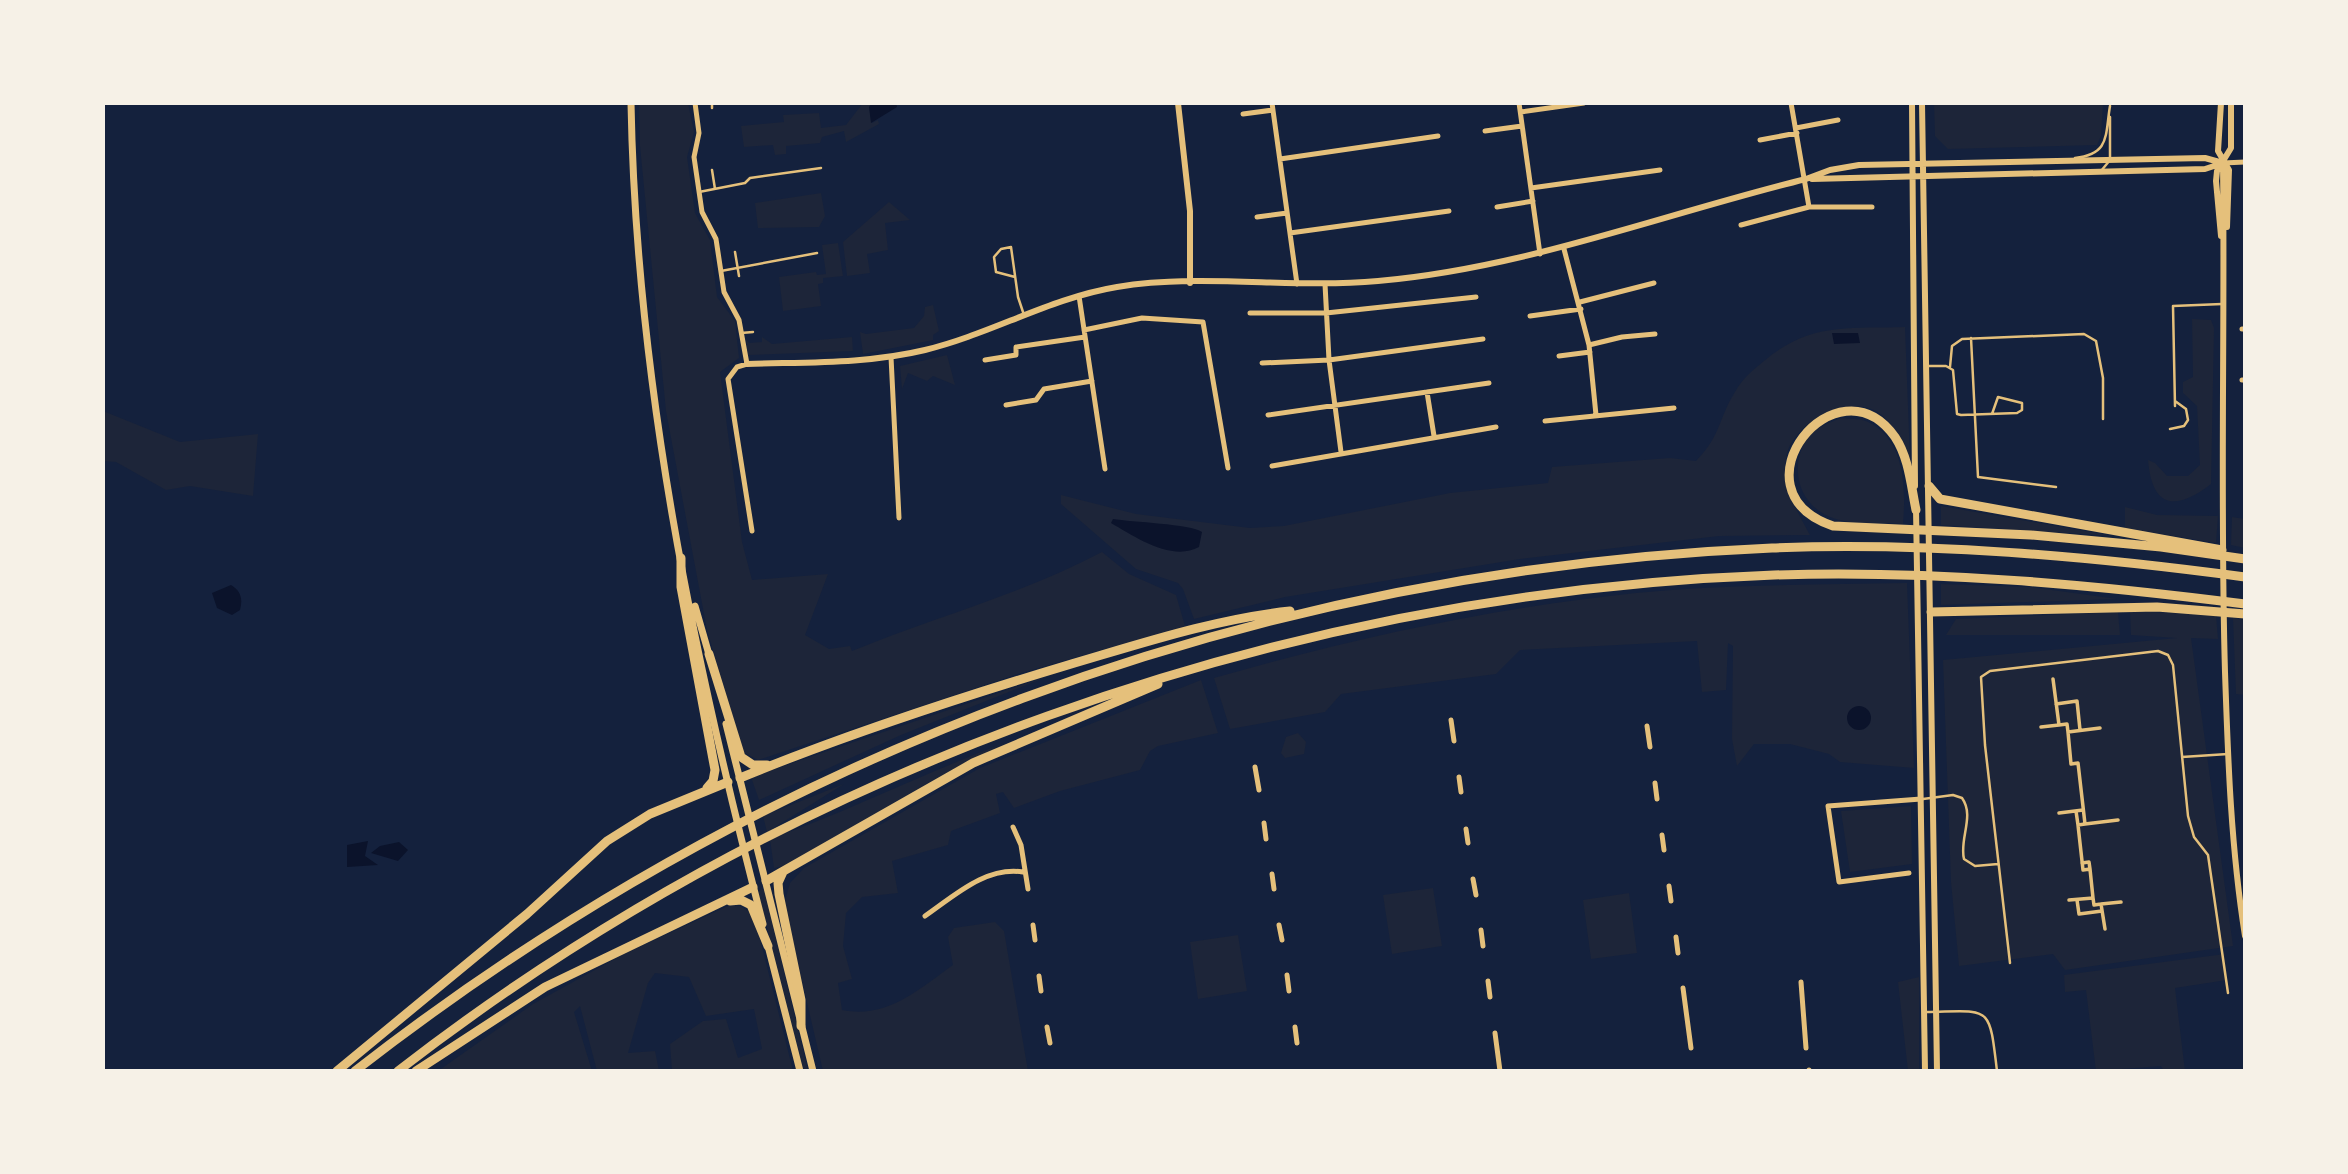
<svg xmlns="http://www.w3.org/2000/svg" width="2348" height="1174" viewBox="0 0 2348 1174" font-family="'Times New Roman',serif">
	<style>
		.green { fill: #1d2539 }
		.water { fill: #0b132b }
		.lines { fill: none; stroke-linecap: round; stroke-linejoin: round }
		.service { stroke: #e5c07b; stroke-width: 2.5 }
		.pedestrian { stroke: #e5c07b; stroke-width: 3.5 }
		.minor { stroke: #e5c07b; stroke-width: 5 }
		.tertiary { stroke: #e5c07b; stroke-width: 6 }
		.secondary { stroke: #e5c07b; stroke-width: 7 }
		.motorway { stroke: #e5c07b; stroke-width: 9 }
	</style>
	<rect width="100%" height="100%" fill="#14213d"/>
	<path class="green" d="M639,103h49l6,29 -7,25 8,56 15,27 7,57 18,24 4,37 -19,14 22,170 10,38 76,-6 -23,61 24,14 21,-3 2,5c82,-34 171,-57 250,-99l27,22 47,21 9,31 -167,48 -260,86 -15,-8 -36,-122 -41,-219 -26,-265z
		M863,103h9l-3,4 3,16 6,-3 1,4 -33,18 -2,-11 -22,6 -2,6 -34,3v8l-11,1 -2,-10 -29,2 -3,-21 43,-4 -1,-7 36,-2 2,15 25,-3z
		M1934,103h169l-2,33 -4,9 -149,4 -13,-13z
		M821,193l4,23 -6,11 -61,1 -3,-25z
		M889,202l21,18 -25,3 3,27 -21,4 3,19 -23,3 -4,-34z
		M838,243l5,33 -20,2v5l-5,1 3,22 -38,5 -4,-34 37,-5 1,3 9,-1 -4,-29z
		M933,305l6,26 -6,4v5l-70,14 -3,-22 6,2 48,-6 10,-12 1,-9z
		M2192,319l19,1 3,8 -3,156c-35,27 -59,25 -63,-24l7,3 12,13h21l12,-11 -3,-59 -14,-13v-11l10,-5z
		M1905,327l5,133c-8,-18 -19,-44 -39,-51 -30,-11 -82,18 -85,50 -4,29 11,52 24,76l-91,1 -199,23 -235,38 -91,22 -11,-30 -5,-6 -42,-14 -75,-65v-9l75,19 114,14 34,-2 166,-33 98,-10 4,-16 118,-9 26,3c26,-27 22,-42 39,-69 7,-13 18,-22 29,-31 46,-39 84,-32 141,-34z
		M762,337l10,7 80,-7 1,14 -105,4 -2,-16 3,4 13,-1z
		M947,355l8,30 -22,-9 -6,5 -19,-8 -6,16 -2,-23z
		M103,411l77,31 78,-8 -5,62 -63,-10 -24,4 -50,-28 -13,-1z
		M1841,418c8,1 19,0 27,4 37,17 38,66 35,102 -24,-2 -53,2 -75,-8 -31,-14 -39,-51 -20,-79 8,-10 21,-14 33,-19z
		M1941,506l173,30 -173,-11z
		M2125,507l32,8 61,1 -2,27 -91,-15z
		M2232,517l13,2v29l-14,-3z
		M1907,583l7,185 -74,-6 -11,-8 -39,-10h-36l-17,22 -5,-27 1,-93 -5,-3 -2,47 -24,2 -5,-51 -177,9 -24,24 -155,20 -16,18 -95,17 -16,-51c139,-40 278,-70 422,-85 89,-9 181,-8 271,-10z
		M1941,584l89,3 87,12 -176,6z
		M2130,611l86,4 2,24 -27,-1 42,308 -168,24 -12,-16 -94,12 -8,-84 -8,-222 234,-22 -46,-3z
		M2118,612l2,23h-174l10,-16z
		M2233,618l12,2v75l-9,-1z
		M1054,674l-153,61 -142,65 -8,-23z
		M1201,680l17,53 -60,13 -8,5 -10,19 -80,21 -46,17 -11,-16 -7,2 4,19 -49,18 -3,14 -56,16 6,32 -36,4 -16,16 -3,33 9,33 -14,4 4,27c45,9 76,-20 111,-45l-5,-28 6,-9 41,-6 9,9 24,140h-205l-39,-167 6,-21 14,-15 176,-100z
		M1298,733l8,9 -2,12 -19,4 -4,-5 5,-16z
		M1004,743l-76,40 -144,83 -10,2 -4,-29c79,-28 155,-66 234,-96z
		M844,784l-77,48 -4,-16z
		M1911,806l1,58 -62,8 -9,-61z
		M1433,888l9,58 -50,8 -9,-59z
		M761,889l3,1 44,181h-4l-46,-178z
		M1629,893l8,60 -46,6 -8,-59z
		M728,906h12l14,9 39,156h-121l-2,-27 33,-23 23,-2 12,39 24,-9 -8,-40 -48,7 -17,-39 -34,-4 -7,10 -20,70 27,-2 4,20h-62l-17,-65 -6,6 18,59h-154l95,-67 91,-50z
		M1238,935l9,56 -49,8 -8,-57z
		M2225,954l2,26 -52,8 10,83h-21l-3,-5 -65,5 -10,-81 -21,2 -1,-17z
		M1919,977v94h-11l-10,-89z"/>
	<path class="water" d="M872,103h24l1,4 -26,16 -2,-16z
		M1832,333h26l2,10 -26,1z
		M1113,519c18,3 78,5 89,13l-3,15c-27,15 -64,-10 -88,-24z
		M231,585c10,6 12,14 9,25l-8,5 -15,-7 -5,-15z
		M1847 718a12 12 0 1 1 24 0a12 12 0 1 1-24 0Z
		M368,841l-3,15 13,9 -31,2v-22z
		M399,842l9,8 -10,11 -27,-8 9,-7z"/>
	<g class="lines">
		<path class="service" d="M712,103v5
			M2075,158c35,-4 30,-22 35,-52
			M712,170l3,19
			M2101,171l9,-11v-43
			M699,192l46,-9 5,-5 71,-10
			M735,252l4,24
			M721,271l96,-18
			M1015,277l-19,-5 -2,-15 7,-8 10,-2 7,50 6,18
			M741,333l12,-1
			M1971,338l7,139 78,10
			M1927,366h19l7,4 4,44 4,1 56,-2 5,-3v-7l-24,-6 -6,17
			M1950,367l2,-21 10,-7 122,-5 12,7 7,37v41
			M2175,406l-2,-100 49,-2
			M2170,429l14,-3 4,-6 -2,-11 -11,-8
			M2182,757l46,-3
			M1923,799l30,-4 9,3c13,18 -3,41 2,61l11,7 23,-2
			M2010,963l-25,-218 -4,-68 9,-6 168,-20 10,4 5,10 15,151 6,21 14,18 20,138
			M1926,1012c65,-1 63,-9 71,59"/>
		<path class="pedestrian" d="M2056,704l21,-3 3,29
			M2059,725l8,-1 1,8
			M2041,727l18,-2 -6,-46
			M2076,811l2,14
			M2059,813l24,-3
			M2085,824l33,-4
			M2082,863l7,-1 1,7
			M2093,898l1,7 7,-1
			M2069,900l24,-2 -3,-29 -7,1 -5,-45 7,-1 -7,-61 -7,1 -3,-32 32,-4
			M2077,900l2,14 23,-3
			M2105,929l-4,-25 20,-2"/>
		<path class="minor" d="M695,103l4,30 -5,24 8,55 14,27 8,53 15,28 8,44 -10,3 -9,12 24,152
			M1272,103l25,181
			M1519,103l21,151
			M1791,103l18,104
			M1521,112l63,-9
			M1243,114l30,-4
			M1796,128l42,-8
			M1485,131l37,-5
			M1760,140l37,-7
			M1280,159l158,-23
			M2223,163l22,-1
			M1531,188l129,-18
			M1497,207l36,-6
			M1257,217l30,-4
			M1741,225l68,-18h63
			M1290,233l159,-22
			M1564,249l25,96 7,70
			M1325,284l4,76 12,92
			M1079,296l26,173
			M1580,302l74,-19
			M1250,313h76l150,-16
			M1530,316l51,-7
			M2242,329h3
			M1084,330l58,-12 61,4 25,146
			M1589,345l33,-8 33,-3
			M1559,356l31,-4
			M891,357l8,161
			M985,360l31,-5v-8l69,-10
			M1262,363l67,-3 154,-21
			M2242,380h3
			M1427,392l7,44
			M1006,405l30,-5 8,-11 48,-8
			M1268,415l221,-32
			M1545,421l129,-13
			M1272,466l224,-39
			M1451,720l3,21
			M1647,726l3,21
			M1255,767l4,23
			M1459,777l2,15
			M1655,783l2,16
			M1264,823l2,16
			M1013,827l8,18 7,44
			M1466,829l2,14
			M1662,835l2,15
			M1909,873l-70,9 -11,-76 93,-7
			M1272,874l2,15
			M1473,879l3,16
			M1669,886l2,15
			M925,916c29,-20 61,-50 98,-44
			M1033,925l2,15
			M1279,925l3,15
			M1481,930l2,16
			M1676,937l2,16
			M1287,975l2,16
			M1039,976l2,15
			M1488,981l2,16
			M1801,982l5,66
			M1683,988l8,60
			M1047,1027l3,16
			M1295,1027l2,16
			M1495,1033l5,38
			M1809,1070v1"/>
		<path class="tertiary" d="M1178,103l12,108v72
			M1912,103l3,383
			M1922,103l15,968
			M2221,103l-3,48 11,19 -2,57
			M2223,163c2,169 -3,339 2,509 3,89 6,176 20,264
			M1812,179l393,-10 18,-6
			M2221,236l-5,-55 1,-10 14,-23v-45
			M747,364c59,-2 120,0 178,-14 66,-16 125,-52 192,-63 85,-14 174,2 261,-6 148,-13 285,-67 428,-102l24,-9 29,-5 346,-7 18,5
			M1916,508l9,563"/>
		<path class="secondary" d="M631,103c5,278 62,553 132,821
			M695,606l15,52
			M726,724l87,347
			M767,942l33,129"/>
		<path class="motorway" d="M1929,486l11,13 282,51
			M1916,510c-5,-24 -7,-52 -21,-73 -58,-82 -167,53 -62,89l198,9 130,12 84,12
			M681,558v29l34,183 -2,11 -6,7
			M1931,612l226,-5 88,7
			M709,654l32,103 12,8h14
			M740,778c107,-44 218,-80 328,-113 72,-21 147,-46 222,-54
			M783,872l-5,11 1,11 22,106v26
			M766,881l207,-118 185,-79
			M730,901l11,-1 10,5 17,41
			M337,1071l190,-157 80,-73 43,-27 78,-32
			M355,1071c408,-318 898,-501 1417,-523 158,-6 316,8 473,29
			M398,1071c391,-303 881,-478 1376,-496 158,-5 314,9 471,29
			M416,1071l129,-84 208,-100"/>
	</g>
	<rect width="2348" height="1174" fill="none" stroke="#f6f1e7" stroke-width="210"/>
</svg>
